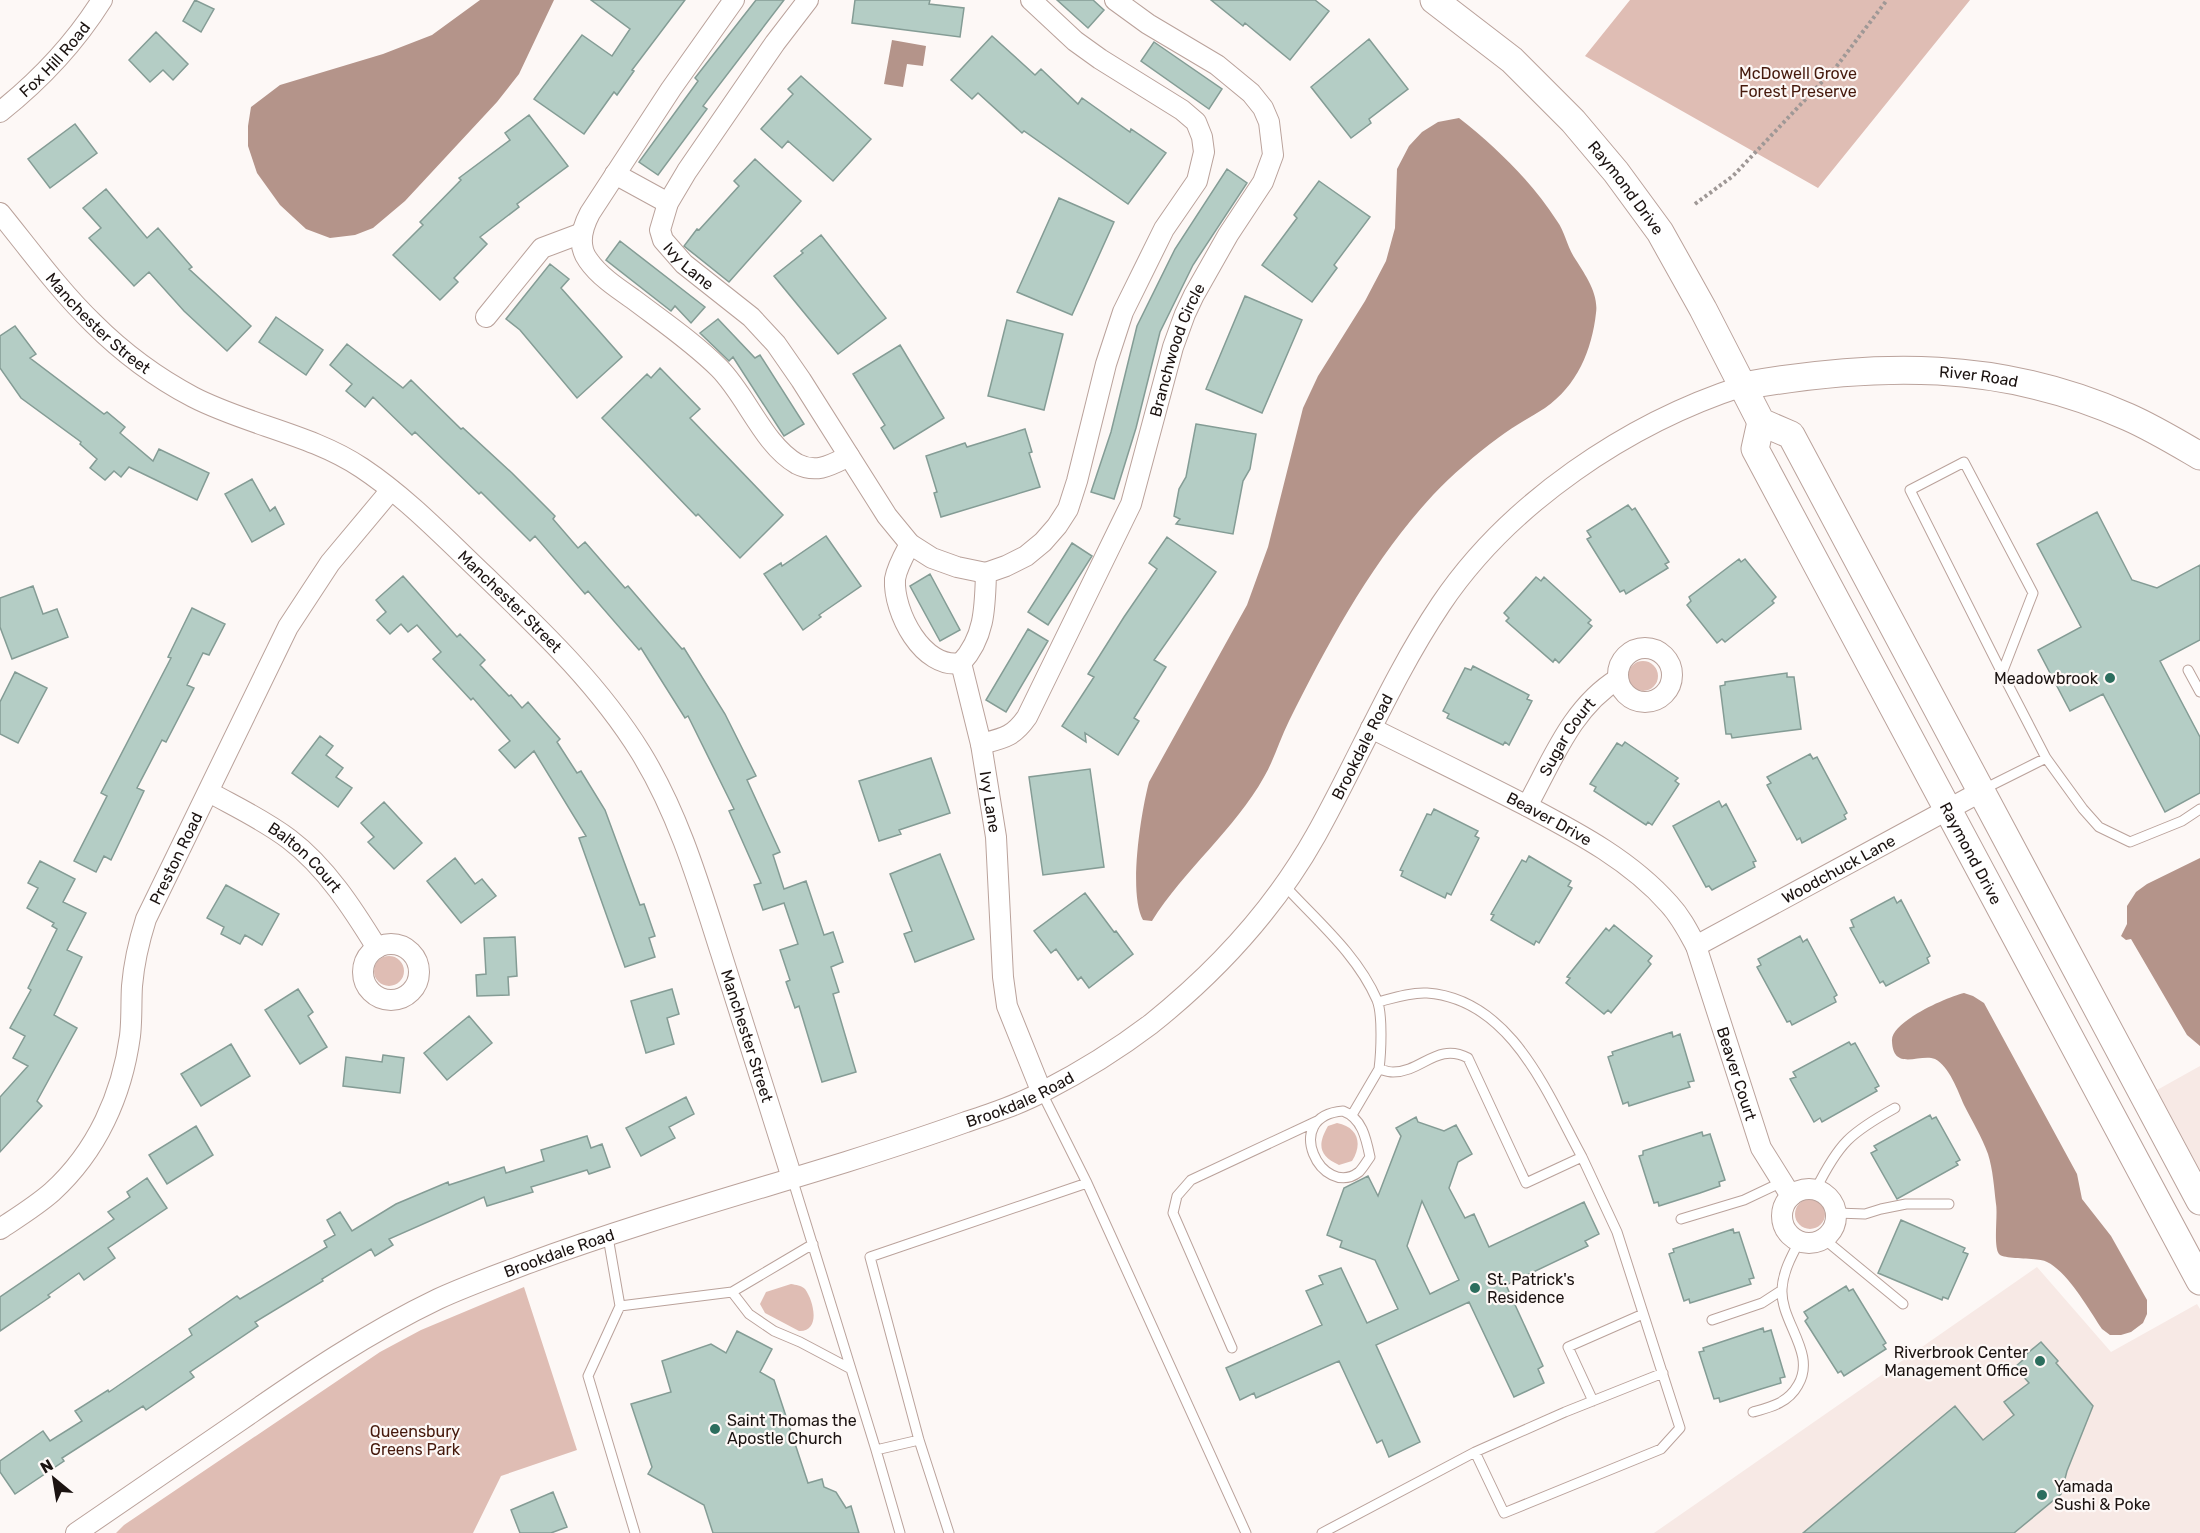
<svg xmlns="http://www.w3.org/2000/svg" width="2200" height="1533" viewBox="0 0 2200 1533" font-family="Rubik,sans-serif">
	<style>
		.built { fill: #f7e9e5 }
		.green { fill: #dfbdb4 }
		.water { fill: #b4948a }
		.building { fill: #b4cdc5; stroke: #849c95; stroke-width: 1.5; fill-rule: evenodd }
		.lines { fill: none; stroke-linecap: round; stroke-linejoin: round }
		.lane-casing { stroke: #baa29b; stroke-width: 11 }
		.street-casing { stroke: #baa29b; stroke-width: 22 }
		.secondary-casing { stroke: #baa29b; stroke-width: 29 }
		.path { stroke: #9f9896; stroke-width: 4; stroke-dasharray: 3 3; stroke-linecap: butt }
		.lane { stroke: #fff; stroke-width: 9 }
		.street { stroke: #fff; stroke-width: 20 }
		.secondary { stroke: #fff; stroke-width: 27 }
		.poi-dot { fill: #2c6e5e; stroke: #fdf8f6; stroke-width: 2 }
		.labels { text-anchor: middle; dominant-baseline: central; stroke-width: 4.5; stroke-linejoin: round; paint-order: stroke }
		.street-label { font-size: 16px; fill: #1b1311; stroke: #fdf8f6 }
		.park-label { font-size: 16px; fill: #461a0d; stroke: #fdf8f6 }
		.poi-label { font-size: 16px; fill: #1b1311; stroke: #fdf8f6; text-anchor: start }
	</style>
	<rect width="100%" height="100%" fill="#fdf8f6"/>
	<path class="built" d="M2200,1066v105l-43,-81z
		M2037,1267l74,85 86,-48 3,5v224h-546z"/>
	<path class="green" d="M1630,0h340l-152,188 -233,-132z
		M1628 676a15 15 0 1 1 30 0a15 15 0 1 1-30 0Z
		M374 971a15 15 0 1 1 30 0a15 15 0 1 1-30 0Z
		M1337,1123c21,4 26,21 15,38l-13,4c-20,-9 -22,-20 -11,-39z
		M1795 1214a15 15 0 1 1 30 0a15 15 0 1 1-30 0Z
		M791,1284c5,1 10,1 14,5 9,12 16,43 -6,42l-34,-18 -5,-9 6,-12z
		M524,1287l53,163 -76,26 -28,57h-357l8,-8 256,-173 41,-22z"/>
	<path class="water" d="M480,0h74l-35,74 -22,28 -92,99 -32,27 -18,7 -25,3 -24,-9 -26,-24 -23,-32 -9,-27v-20l3,-19 29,-22 103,-31 49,-19z
		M892,40l34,6 -3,20 -16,-2 -4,23 -19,-3z
		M1459,118c37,29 72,63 98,103 8,11 10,25 17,36 10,16 25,36 22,56 -4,37 -19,73 -51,95 -16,10 -33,19 -47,30 -22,16 -47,38 -65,57 -61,66 -104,146 -144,226 -9,18 -15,39 -25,56 -29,52 -80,93 -112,144l-9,-1c-15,-26 -2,-108 6,-138l98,-177 21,-58 35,-139 15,-32 47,-75 21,-40 9,-33 2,-59 12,-23 13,-14 16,-10z
		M2200,858v188l-13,-11 -56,-96 -5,1 -5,-4 6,-12v-18l9,-14 11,-8z
		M1964,993l9,3 11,7 93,171 5,25 29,37 36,64v14l-4,9 -12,9 -10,3h-11l-8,-6c-13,-19 -34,-57 -55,-67 -10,-5 -43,-2 -48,-8 -6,-8 -1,-39 -3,-50 -2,-17 -3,-34 -8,-50 -6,-17 -16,-33 -24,-49 -6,-14 -15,-39 -29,-46 -15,-6 -42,13 -43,-18 -2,-19 55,-44 72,-48z"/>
	<path class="building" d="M195,0l19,9 -13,23 -18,-11z
		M591,0h94l-53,70 2,1 -17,24 -3,-3 -30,42 -50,-35 48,-64 30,21 18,-27z
		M756,0h28l-81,106 4,3 -49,66 -19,-13 59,-81 -3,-3z
		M855,0h75l-1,4 35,4 -4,29 -108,-14z
		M1057,0h36l11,10 -16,18z
		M1211,0h104l14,11 -39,49 -45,-37 -2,3z
		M156,32l32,32 -15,16 -10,-10 -13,12 -21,-22z
		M992,36l43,39 6,-6 37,35 4,-6 48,34 1,-3 35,24 -38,51 -104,-73 -2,2 -44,-40 -6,6 -21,-19z
		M1369,39l39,50 -39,30 2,4 -20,15 -40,-51z
		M1154,42l68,47 -13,20 -68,-48z
		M801,76l70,63 -38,42 -45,-40 -6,7 -21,-19 32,-35 -5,-5z
		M529,115l39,51 -51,38 2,3 -39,30 7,7 -33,34 4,4 -18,18 -47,-45 30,-30 -3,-3 41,-42 -2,-2 51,-38 -5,-7z
		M75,124l22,29 -47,35 -22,-29z
		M755,159l46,42 -72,81 -45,-36 13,-17 2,1 40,-44 -5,-5z
		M1227,169l20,14 -54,82 -33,67 -24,96 -22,71 -23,-7 20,-60 26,-106 38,-77z
		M1319,181l51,36 -36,48 3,3 -25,34 -50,-37 35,-47 -3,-3z
		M106,189l41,49 11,-10 34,39 -3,2 62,57 -24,25 -43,-40 -35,-39 -15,14 -45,-48 12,-10 -18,-20z
		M1059,198l55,24 -42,93 -55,-23z
		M821,235l65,83 -48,36 -64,-78 29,-23 -2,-2z
		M620,241l85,66 -14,16 -16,-17 -4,5 -65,-51z
		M550,264l19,15 -8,9 61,69 -45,41 -57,-68 -14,-11z
		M1245,296l57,24 -40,93 -56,-24z
		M276,317l47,33 -17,25 -47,-33z
		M718,319l37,39 5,-3 44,69 -20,12 -51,-79 -4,4 -29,-28z
		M1007,320l56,14 -19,76 -56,-14z
		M15,326l21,28 -6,4 74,56 3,-2 18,15 -5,6 33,28 6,-12 50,24 -12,27 -68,-33 -8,10 -7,-6 -9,9 -15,-12 7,-9 -17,-15 1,-2 -60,-44 -21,-30v-32z
		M347,344l56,44 8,-8 50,49 2,-1 49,45 43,43 -2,3 25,29 7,-6 40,46 3,-2 54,63 2,-1 41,66 31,62 -9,4 33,72 -7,3 11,34 22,-8 18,54 9,-3 10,30 -12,5 8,25 -6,2 23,78 -34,10 -23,-76 -4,2 -9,-26 4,-2 -10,-30 18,-6 -14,-41 -21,7 -9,-25 7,-2 -32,-72 5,-2 -46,-93 -3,2 -44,-70 -2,2 -51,-59 -3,3 -50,-58 -5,5 -49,-49 -2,2 -64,-62 -3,3 -39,-38 -8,10 -19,-16 6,-7 -22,-19z
		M900,345l44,73 -50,31 -13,-21 4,-3 -32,-51z
		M660,368l40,41 -10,9 93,97 -43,43 -42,-44 -2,2 -94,-98 45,-44 4,4z
		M1196,424l60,10 -6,35 -7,12 -10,53 -57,-10 4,-5 -6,-3 5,-27 7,-12z
		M1025,429l7,23 -3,1 11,34 -99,30 -7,-24 3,-1 -11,-36 39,-13 2,4z
		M252,479l18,32 5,-4 9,17 -32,18 -27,-48z
		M1628,505l4,5 3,-2 34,54 -4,2 3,4 -42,26 -2,-4 -4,2 -33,-53 4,-2 -4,-6z
		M2097,512l35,68 25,8 43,-23v75l-40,21 40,76v56l-35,19 -62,-118 -33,17 -32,-61 43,-23 -44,-83z
		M826,536l35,50 -42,29 2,2 -18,13 -39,-56 17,-11 1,3z
		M1167,537l49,35 -62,88 12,7 -32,51 5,3 -21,34 -33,-22 1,9 -24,-16 32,-49 -6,-3 36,-57 33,-48 -8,-6z
		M1072,543l20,13 -44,69 -20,-13z
		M1739,559l2,3 4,-3 31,38 -4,4 2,2 -49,39 -3,-3 -5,4 -30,-38 4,-4 -2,-4z
		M930,574l30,56 -20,11 -30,-55z
		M403,576l54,61 3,-3 25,26 -5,5 29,31 2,-1 11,13 6,-6 32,37 -3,3 20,31 4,-2 24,39 35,95 4,-1 11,32 -6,2 6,19 -30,10 -46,-129 7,-2 -52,-85 -19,17 -16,-18 11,-9 -37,-43 -2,2 -38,-41 8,-7 -24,-27 -9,7 -7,-8 -11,10 -13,-14 9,-8 -10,-12z
		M1536,577l5,4 3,-4 47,43 -3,3 4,3 -33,37 -4,-4 -2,3 -47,-41 3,-3 -5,-5z
		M33,586l10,28 14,-5 11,28 -56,22 -12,-32v-29z
		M192,608l33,16 -16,31 -6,-2 -16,32 7,3 -28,54 -4,-2 -25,48 7,3 -33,69 -7,-4 -8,16 -22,-11 33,-65 -6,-3 70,-135 -3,-1z
		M1028,629l20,12 -42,71 -20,-12z
		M1473,666l56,29 -2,4 5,2 -23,44 -4,-3 -2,3 -56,-27 2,-4 -6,-3 22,-43 6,2z
		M15,672l32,16 -29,55 -18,-9v-32z
		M1787,673v4h7l7,52 -69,9 -1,-4h-5l-6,-48 5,-1v-3z
		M320,736l13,10 -7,9 17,13 -7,9 16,11 -14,19 -46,-34z
		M1625,742l53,36 -3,3 4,3 -27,41 -4,-3 -2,3 -52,-34 2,-4 -6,-3 27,-41 5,3z
		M1810,754l3,5 4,-2 30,56 -3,2 2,4 -44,24 -2,-5 -3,2 -30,-55 4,-2 -4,-6z
		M931,758l19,55 -51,17 2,4 -22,7 -20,-60z
		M1090,769l14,98 -61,8 -14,-98z
		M1719,801l3,6 4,-3 30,57 -3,1 2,5 -43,23 -3,-4 -3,1 -33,-61z
		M384,802l38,41 -28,26 -26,-27 6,-5 -13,-14z
		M1434,809l44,22 -3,5 4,2 -28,57 -4,-2 -2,5 -44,-22 2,-5 -3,-1 27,-56 4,1z
		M940,854l34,85 -59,23 -11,-28 8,-3 -22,-57z
		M1529,856l42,25 -3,5 4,2 -33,55 -3,-2 -2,4 -43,-25 3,-5 -3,-1 31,-54 4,2z
		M455,858l20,26 7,-5 14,17 -35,27 -34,-42z
		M40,861l35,18 -12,23 23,11 -19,37 15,7 -28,58 23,13 -40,73 5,5 -42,46v-55l28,-31 -15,-8 12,-22 -15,-8 21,-38 -3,-2 29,-59 -5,-3 2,-3 -27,-15 11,-20 -10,-5z
		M226,885l53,29 -17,31 -17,-10 -5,9 -19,-10 3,-7 -17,-9z
		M1085,893l29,39 2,-1 17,23 -44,34 -8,-11 -3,3 -22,-31 -5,4 -17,-22z
		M1894,897l3,6 4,-3 29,56 -3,2 2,5 -43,23 -3,-5 -3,2 -30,-55 4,-1 -3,-7z
		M1614,925l38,31 -4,5 3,3 -40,49 -3,-3 -4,4 -38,-31 4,-5 -3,-1 39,-49 3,3z
		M1800,936l3,6 4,-3 30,56 -3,2 2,5 -44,23 -2,-4 -3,1 -30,-55 4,-2 -3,-6z
		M515,937l2,39 -9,1 1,18 -32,1 -1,-21 10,-1 -2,-36z
		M298,989l15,23 -5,4 19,31 -27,17 -35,-54z
		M672,989l7,25 -12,4 7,26 -28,9 -15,-52z
		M469,1016l23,27 -45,37 -23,-27z
		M1672,1032l1,5 7,-3 14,47 -6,1 2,5 -20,6 -41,13 -1,-4 -5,2 -15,-47 5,-2 -1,-3z
		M1849,1042l2,3 4,-2 24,43 -4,2 2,3 -55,31 -2,-4 -6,4 -24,-43 6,-2 -3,-5z
		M231,1044l19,32 -49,30 -20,-32z
		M383,1055l21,3 -4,35 -57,-7 3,-29 36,5z
		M686,1097l8,17 -25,13 6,11 -34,18 -15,-28z
		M1930,1115l2,4 4,-2 24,43 -4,2 2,3 -61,34 -26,-46 6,-3 -3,-4z
		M1416,1117l2,5 26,9 12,-6 16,29 -14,8 -9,26 16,30 9,-4 15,33 95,-45 15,32 -14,7 3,5 -82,39 37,81 -5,3 6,14 -30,14 -45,-95 -93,43 44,97 -31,15 -7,-17 -5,3 -38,-82 -83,37 -2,-5 -14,7 -14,-32 96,-43 -16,-34 17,-7 -4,-8 22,-8 26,55 31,-14 -23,-49 -35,-13 2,-6 -15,-6 17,-47 24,-12 10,20 23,-60 -5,-8zM1422,1201l37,79 -29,14 -23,-48z
		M196,1126l17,29 -46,29 -18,-29z
		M1702,1132l1,4 7,-2 15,46 -6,2 1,4 -20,7 -41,13 -1,-4 -4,1 -15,-47 4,-1v-4z
		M587,1136l4,12 11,-4 8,23 -21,7 -2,-4 -56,17 2,5 -46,14 -3,-9 -95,42 4,6 -18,11 -4,-7 -49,30 1,2 -68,41 3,4 -68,46 4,5 -48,33 -3,-4 -81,52 2,3 -49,33 -15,-22v-11l43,-30 7,10 32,-20 -7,-10 33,-21 1,2 83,-57 -3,-6 48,-33 3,3 87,-52 -3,-6 11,-6 -8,-15 13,-8 12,19 44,-27 52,-22 1,3 55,-18 2,6 38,-12 -3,-11z
		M147,1178l20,30 -59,40 7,10 -31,22 -5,-7 -31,22 2,2 -50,34v-34l114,-78 -6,-7 22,-15 -3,-5z
		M1901,1220l64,28 -2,4 5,2 -20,45 -5,-2 -1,3 -64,-27z
		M1733,1229l1,4 5,-1 15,46 -5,1 2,5 -61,19 -1,-4 -5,2 -15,-47 5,-2 -1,-3z
		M1846,1286l3,5 4,-2 33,54 -3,2 3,4 -42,27 -3,-5 -3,2 -33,-52 3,-3 -4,-6z
		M1763,1328l1,4 7,-2 14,47 -5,1 1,5 -20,6 -41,13 -1,-4 -5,1 -15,-47 5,-1 -1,-3z
		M737,1331l35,18 -12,23 14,8 34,103 14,-4 2,8 12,5 10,16 5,-2 8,27h-146l-9,-28 -56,-31 4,-7 -21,-63 40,-12 -9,-31 49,-17 15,9z
		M2041,1342l17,19 -2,2 37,43 -26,65 -6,23 -47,39h-211l152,-127 28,34 31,-25 -10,-13 25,-19 -14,-16 9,-8 -1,-2z
		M553,1492l14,35 -16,6h-31l-9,-23z"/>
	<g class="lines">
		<defs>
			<path id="lane" d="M2188,670l12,22
				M2002,673l-92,-183 54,-28 69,131 -31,80 44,85 37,51 16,18 31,15 52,-21 18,-12
				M1984,789l62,-31
				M1284,885c33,36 73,69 93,115 6,15 4,53 2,69 4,1 9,3 14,3 29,0 44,-30 75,-14l58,125 56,-26 35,75 63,196 -19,21 -157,64 -29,-61
				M1378,1002c15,-4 33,-10 49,-9 84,6 120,100 155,164
				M1042,1093l45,90
				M1343,1111c19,7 23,27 27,46 -3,4 -7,11 -11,15 -37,28 -79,-56 -16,-61z
				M1352,1115l27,-46
				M792,1178l84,272 43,-10
				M1816,1189c23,-46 34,-56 79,-81
				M1837,1213l28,1 16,-5 25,-5h43
				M1681,1219l63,-19 38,-18
				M608,1237l12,69 -32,70 47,157
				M1824,1239l79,65
				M732,1292l17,22 25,17 26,11 51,27
				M620,1306l112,-14 81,-48
				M1712,1320l50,-17 20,-13
				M1232,1348l-59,-135 4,-17 14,-16 126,-59
				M1593,1401l-25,-54 75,-33
				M1753,1412c18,-5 35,-9 45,-27 19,-32 -18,-63 -16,-96 1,-17 9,-32 17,-47
				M876,1450l24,83
				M949,1533l-30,-93 -49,-183 217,-74 159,350
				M1322,1533l153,-81 90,-40 98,-39"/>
			<g id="street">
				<path d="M734,0l-63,89 -81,124c-8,15 -13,32 -2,47 11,16 29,28 45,39 29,22 60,43 86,69 28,28 44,76 78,96 20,10 34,1 52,-8"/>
				<path id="s1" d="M808,0l-33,43 -88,128 -19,32 -8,27 3,10 21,24 67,53 25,27 25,36 86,136 23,28 22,14 25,9 29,6"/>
				<path id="s2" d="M0,112c39,-31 75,-69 102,-112"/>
				<path d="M615,174l53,29"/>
				<path id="s3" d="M0,213c30,37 59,77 93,110 29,29 64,55 100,74 54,28 118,37 169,71 45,30 84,71 123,108 57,55 114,109 156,177 38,62 58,131 80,200 24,75 48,150 71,225"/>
				<path d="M486,317l56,-69 40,-15"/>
				<path d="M910,544c-6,11 -13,23 -15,35 -2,33 28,91 66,84"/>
				<circle cx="1645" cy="675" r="27"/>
				<path d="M961,663c24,-26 24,-56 25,-90l20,-7 20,-10 17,-14 14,-16 11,-17 9,-28 29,-117 17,-52 41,-83 33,-48 7,-29 -2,-15 -6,-15 -14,-12 -82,-51 -25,-18 -44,-41"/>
				<path id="s4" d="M961,663l20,81 15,93 7,140 4,29 35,87"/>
				<path id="s5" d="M1371,728c52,26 104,51 156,78 51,27 103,54 142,98 12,13 19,27 27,42l65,202 30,48"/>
				<path id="s6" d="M981,744c23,-6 32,-7 46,-27l104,-213 42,-157 12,-33 9,-19 34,-60 35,-53 10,-27 -4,-33 -6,-14 -12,-15 -34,-28 -69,-41 -33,-24"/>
				<path id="s7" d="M209,792c27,15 55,28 80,47 37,28 64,70 88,109"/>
				<path id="s8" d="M1527,806c25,-45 45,-99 91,-127"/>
				<circle cx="391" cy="972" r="28"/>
				<path id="s9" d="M1696,946l286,-155"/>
				<circle cx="1809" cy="1216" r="27"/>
				<path id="s10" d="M0,1229c18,-12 36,-23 52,-37 45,-41 70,-97 78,-156 2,-17 1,-34 2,-50 2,-24 7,-45 14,-67l142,-292 42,-64 61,-73"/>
				<path id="s11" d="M76,1533c55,-38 110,-75 165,-113 63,-44 128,-88 197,-121 28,-13 59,-24 88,-35 105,-39 213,-69 320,-102 41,-13 81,-26 120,-40 27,-9 54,-18 78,-31 37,-19 74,-42 107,-67 65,-52 124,-116 165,-189 43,-77 76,-158 125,-231 68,-101 187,-181 302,-218"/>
			</g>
			<g id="secondary">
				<path id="s12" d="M1434,0l78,60 61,61 43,51 44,60 43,77 58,113 30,13 409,766"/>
				<path id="s13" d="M1743,386c134,-24 258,-26 385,31 25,11 48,25 72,39"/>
				<path id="s14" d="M1761,422l-6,27 445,832"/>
			</g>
		</defs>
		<use href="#lane" class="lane-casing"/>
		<use href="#street" class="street-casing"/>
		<use href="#secondary" class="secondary-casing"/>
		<path class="path" d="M1695,204l38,-28 103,-109 51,-67"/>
		<use href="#lane" class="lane"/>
		<use href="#street" class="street"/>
		<use href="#secondary" class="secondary"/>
	</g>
	<g class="poi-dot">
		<circle cx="2110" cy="678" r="6"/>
		<circle cx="1475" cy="1288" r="6"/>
		<circle cx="2040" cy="1361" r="6"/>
		<circle cx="715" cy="1429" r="6"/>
		<circle cx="2042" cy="1495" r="6"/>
	</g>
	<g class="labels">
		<g class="street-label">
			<text stroke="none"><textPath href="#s2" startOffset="76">Fox Hill Road</textPath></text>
			<text stroke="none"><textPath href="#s12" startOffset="270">Raymond Drive</textPath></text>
			<text stroke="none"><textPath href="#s1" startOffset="322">Ivy Lane</textPath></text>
			<text stroke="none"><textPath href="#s3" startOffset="148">Manchester Street</textPath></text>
			<text stroke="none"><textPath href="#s6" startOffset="453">Branchwood Circle</textPath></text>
			<text stroke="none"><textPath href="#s13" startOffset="237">River Road</textPath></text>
			<text stroke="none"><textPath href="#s3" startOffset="652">Manchester Street</textPath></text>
			<text stroke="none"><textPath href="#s8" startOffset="80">Sugar Court</textPath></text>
			<text stroke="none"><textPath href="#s11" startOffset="1551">Brookdale Road</textPath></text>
			<text stroke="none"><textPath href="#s4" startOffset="142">Ivy Lane</textPath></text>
			<text stroke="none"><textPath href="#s5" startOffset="200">Beaver Drive</textPath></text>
			<text stroke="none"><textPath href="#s14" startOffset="486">Raymond Drive</textPath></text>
			<text stroke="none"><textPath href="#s10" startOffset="428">Preston Road</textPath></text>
			<text stroke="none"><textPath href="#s7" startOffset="117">Balton Court</textPath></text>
			<text stroke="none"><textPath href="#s9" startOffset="162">Woodchuck Lane</textPath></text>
			<text stroke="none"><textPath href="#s3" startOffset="1156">Manchester Street</textPath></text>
			<text stroke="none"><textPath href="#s5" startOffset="532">Beaver Court</textPath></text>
			<text stroke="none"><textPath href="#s11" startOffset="1047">Brookdale Road</textPath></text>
			<text stroke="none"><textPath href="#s11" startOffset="561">Brookdale Road</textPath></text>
		</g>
		<g class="park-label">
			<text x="1798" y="73">McDowell Grove<tspan x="1798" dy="18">Forest Preserve</tspan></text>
			<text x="415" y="1431">Queensbury<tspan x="415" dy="18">Greens Park</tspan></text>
		</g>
		<g class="poi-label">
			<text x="2098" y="678" text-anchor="end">Meadowbrook</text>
			<text x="1487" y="1279">St. Patrick's<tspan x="1487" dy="18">Residence</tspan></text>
			<text x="2028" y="1352" text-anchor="end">Riverbrook Center<tspan x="2028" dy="18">Management Office</tspan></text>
			<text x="727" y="1420">Saint Thomas the<tspan x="727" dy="18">Apostle Church</tspan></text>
			<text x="2054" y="1486">Yamada<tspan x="2054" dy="18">Sushi &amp; Poke</tspan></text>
		</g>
	</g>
	<g transform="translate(54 1479) rotate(330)" stroke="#fdf8f6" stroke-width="4.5" paint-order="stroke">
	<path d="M0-4.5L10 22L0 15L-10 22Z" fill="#1b1311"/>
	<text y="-9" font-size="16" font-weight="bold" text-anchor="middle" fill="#1b1311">N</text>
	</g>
</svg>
